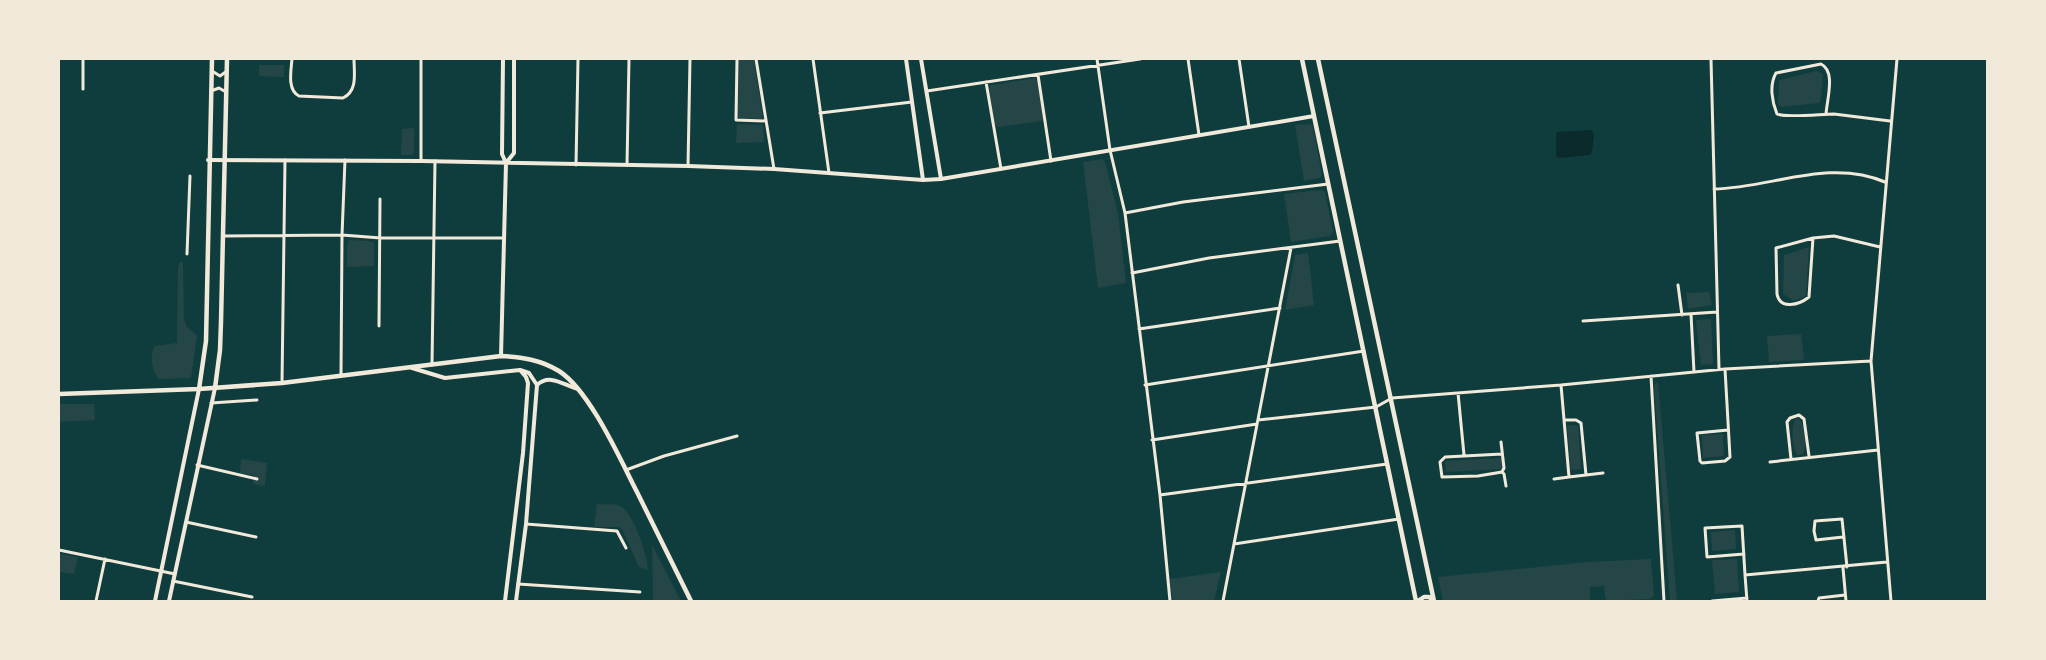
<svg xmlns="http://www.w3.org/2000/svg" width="2046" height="660" viewBox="0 0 2046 660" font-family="Commissioner,sans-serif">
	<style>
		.green { fill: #244646 }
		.water { fill: #0a2a2b }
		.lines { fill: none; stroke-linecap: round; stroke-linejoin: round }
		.minor { stroke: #f1e9da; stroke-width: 3 }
		.tertiary { stroke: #f1e9da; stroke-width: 4 }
		.secondary { stroke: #f1e9da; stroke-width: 4.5 }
	</style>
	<rect width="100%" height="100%" fill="#0f3d3e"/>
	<path class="green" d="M738,59h16l9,60 -25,-1z
		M259,65h25v12l-25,-1z
		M1816,71l7,3 -2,25 -2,4 -38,4 -3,-3 1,-22 1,-2z
		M1035,78l3,3 6,37 -2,3 -44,6 -4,-3 -5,-36 2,-3z
		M737,124l26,1 1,17 -28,1z
		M1310,124l3,3 9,48 -2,3 -16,3 -9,-56z
		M414,128v24l-2,3h-11l1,-26z
		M1102,159l3,3 13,51 8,70 -28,5 -15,-126z
		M1319,190l6,2 8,39 -3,5 -39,6 -7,-48z
		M349,240l21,1 4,2v23l-27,1v-23z
		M1809,247l-3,49 -12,5 -11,-7 1,-39z
		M1308,253l6,52 -29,5 10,-55z
		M180,262l3,1v2l1,55 3,7 10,8 -6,43 -32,1c-7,-8 -10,-24 -4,-33l22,-3 1,-76z
		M1709,292l3,13 -24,4 -2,-16z
		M1711,319l2,45 -12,1 -5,-45z
		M1801,334l3,26 -35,2 -2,-26z
		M1658,382l19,219h-7l-16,-216z
		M59,404h35l1,16 -36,2z
		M1795,419h4c7,8 8,26 4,35l-6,1c-5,-9 -6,-26 -2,-36z
		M1567,425l11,1 3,43 -10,1z
		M1723,434l1,22 -21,2 -1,-23z
		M1502,458v11l-56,3 -1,-11z
		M241,459l26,4 -2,23 -12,-2 1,-9 -14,-2z
		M597,504c6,1 17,-1 23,2 13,5 28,51 28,64l-9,-3 -17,-38 -4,-2h-24z
		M1735,530l1,19 -24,2 -1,-19z
		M652,545l29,56h-28z
		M61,554l17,3 -4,17 -15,-2v-17z
		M1651,559l3,37 -5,3 -41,2 -3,-3 -1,-12 -14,1v14h-147l-5,-24 150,-15z
		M1737,559l2,33 -24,2 -3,-34z
		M1221,572l-7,29h-41l-4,-22z"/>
	<path class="water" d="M1591,130l3,4 -2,18 -2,3 -31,3 -3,-2v-22l2,-2z"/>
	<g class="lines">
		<path class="minor" d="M83,59v30
			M292,59c-1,12 -5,31 7,37l44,2c15,-7 11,-25 11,-39
			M737,59l-1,61 30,1
			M756,59l18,110
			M813,59l16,114
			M1097,59l13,91 15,63 35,282 10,106
			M1188,59l11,76
			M1239,59l10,68
			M1711,59l8,310
			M212,71l8,5 7,-5
			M1038,75l13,86
			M986,82l15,87
			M211,91l8,-3 7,4
			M927,91l213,-32
			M820,113l92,-11
			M1826,114c1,-15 10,-43 -5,-50l-45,9c-7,12 -4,29 1,41 8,4 45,0 57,0l56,7
			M421,161v-102
			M576,165l2,-106
			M627,165l2,-106
			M688,166l2,-107
			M1714,189c57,-1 115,-31 171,-7
			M1125,213l58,-11 145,-18
			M223,236l119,-1 39,3h122
			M1813,238l-4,59c-10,8 -29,13 -32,-3l-1,-46 37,-10 21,-2 46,11
			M187,254l3,-78
			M1132,273l77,-15 131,-17
			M1678,285l4,30
			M1691,314l3,58
			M1583,321l134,-9
			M379,326l1,-127
			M1139,329l141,-21
			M432,365l3,-204
			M1725,369l5,88 -5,4 -23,2 -2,-2 -3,-28 31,-3
			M341,376l1,-141 3,-75
			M1651,376l13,225
			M282,383l3,-223
			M1145,385l219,-34
			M1561,385l8,92 17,-2 -5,-52 -5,-3h-12
			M1458,393l6,62
			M211,403l46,-3
			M1258,420l118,-13 16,-9 169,-13 164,-16 146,-8
			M1152,440l105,-16
			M1501,442l3,26 -2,4
			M1502,454l-57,3 -5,5 2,15 36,-1 24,-4
			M1791,459l-4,-37 3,-4 9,-3 5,4 5,37
			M1770,462l108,-12
			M197,465l60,14
			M626,470l38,-14 73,-20
			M1502,472l2,2 2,12
			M1586,475l17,-2
			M1554,479l15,-2
			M1160,495l227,-31
			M186,522l70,15
			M526,524l91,7 9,17
			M1843,537l-27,3 -2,-9 1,-10 27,-2 5,48
			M1234,544l165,-25
			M59,550l116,24
			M1744,554l-37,3 -2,-29 37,-2 3,49 142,-13
			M1843,568l3,33
			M1745,575l2,26
			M173,581l79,16
			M518,584l122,8
			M96,601l9,-42
			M1223,601l68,-353
			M1712,601l35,-3
			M1818,601l1,-3 26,-3
			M1891,601l-20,-240 26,-302"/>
		<path class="tertiary" d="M906,59l17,121
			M921,59l20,120
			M208,160l213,1 267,5 86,3 149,11 18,-1 373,-63
			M506,163l8,-10v-94
			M501,356l5,-193 -4,-9 1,-95
			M412,368l33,10 75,-8 9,3 8,12
			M155,601l44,-212
			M169,601l46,-213
			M505,601l18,-148 5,-70 -2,-6 -6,-7
			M516,601l10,-77 11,-139c13,-12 26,0 41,4"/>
		<path class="secondary" d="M1302,59l114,542
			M1318,59l116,542
			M215,388l5,-38 1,-28 6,-263
			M199,389l7,-48 6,-282
			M59,394l140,-5 83,-6 219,-27c21,1 40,4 58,15 31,20 61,88 78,121 18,37 36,73 54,109
			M1418,601l6,-4h5l5,4"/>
	</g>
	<rect width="2046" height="660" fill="none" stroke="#f1e9da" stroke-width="120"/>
</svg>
